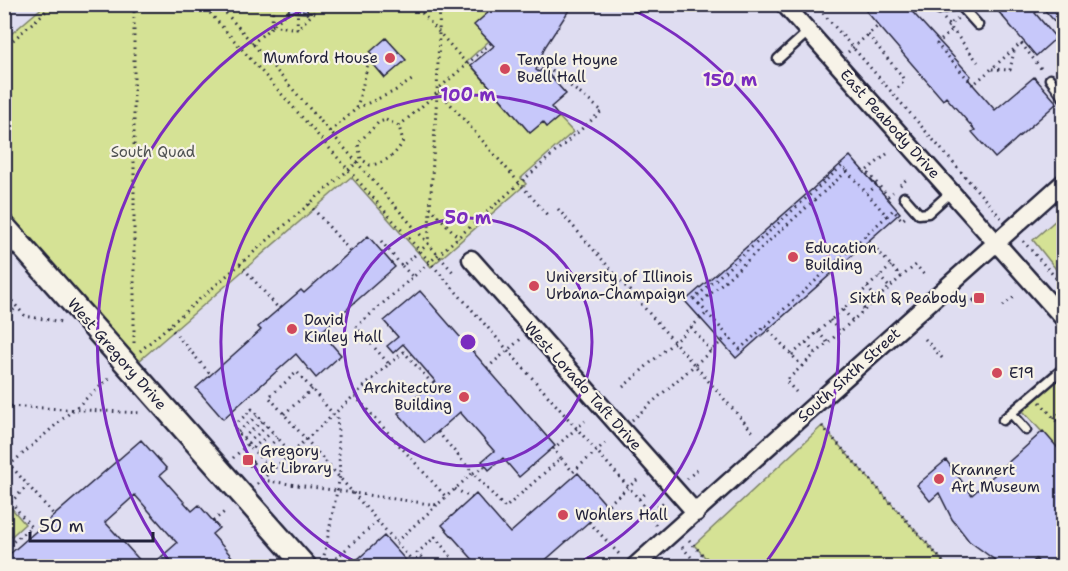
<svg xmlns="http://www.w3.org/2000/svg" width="1068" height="571" viewBox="0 0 1068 571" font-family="'Shantell Sans',sans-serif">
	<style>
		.built { fill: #dfddf1 }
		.green { fill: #d5e295; stroke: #7c8268; stroke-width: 1.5 }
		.building { fill: #c7c8fa; stroke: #22223b; stroke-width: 1.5 }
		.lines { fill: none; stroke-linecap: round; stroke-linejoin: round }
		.service-casing { stroke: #22223b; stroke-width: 13 }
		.minor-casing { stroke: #22223b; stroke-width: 21 }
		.tertiary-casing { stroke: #22223b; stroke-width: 26 }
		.path { stroke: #22223b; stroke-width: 3; stroke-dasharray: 1.5 4.5; stroke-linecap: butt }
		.service { stroke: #f7f3e8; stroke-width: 8 }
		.minor { stroke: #f7f3e8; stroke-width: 16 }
		.tertiary { stroke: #f7f3e8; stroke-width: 21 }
		.ring { fill: none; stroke: #7b2cbf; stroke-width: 3 }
		.poi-dot { fill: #d1495b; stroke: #f7f3e8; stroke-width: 2 }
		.labels { text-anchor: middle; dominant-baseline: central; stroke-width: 4.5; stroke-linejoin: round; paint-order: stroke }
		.poi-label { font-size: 15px; fill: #22223b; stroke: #f7f3e8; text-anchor: start }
		.street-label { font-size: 15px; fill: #22223b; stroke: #f7f3e8 }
		.park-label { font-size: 15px; fill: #4f5252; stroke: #f7f3e8 }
		.centre { fill: #7b2cbf; stroke: #f7f3e8; stroke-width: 3 }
		.ring-label { font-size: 18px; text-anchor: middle; font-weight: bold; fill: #7b2cbf; stroke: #f7f3e8; stroke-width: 4.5; stroke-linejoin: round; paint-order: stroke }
	</style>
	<rect width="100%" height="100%" fill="#e9e6ed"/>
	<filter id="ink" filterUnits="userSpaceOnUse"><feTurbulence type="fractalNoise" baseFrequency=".0167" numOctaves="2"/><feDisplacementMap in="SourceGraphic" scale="12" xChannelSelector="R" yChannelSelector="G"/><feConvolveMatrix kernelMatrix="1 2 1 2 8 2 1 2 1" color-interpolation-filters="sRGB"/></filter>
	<g filter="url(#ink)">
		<path class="built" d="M5,5h1058v561h-1058z"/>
		<path class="green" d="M45,5h453l-23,20 14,16 -22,20 63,72 13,-11 4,5 12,-10 14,15 -52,46 5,6 -95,83 -80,-90 -212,184 -134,-152 -1,-169z
			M1063,214v64l-30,-38z
			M1063,375v80l-40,-44z
			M822,426l125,140h-234l-19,-21z
			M4,489l6,6 -2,9 17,20 -20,18z"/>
		<path class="building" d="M289,4h18v9l-18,-1z
			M498,4h75l-28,43 -9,23 3,2 4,-4 23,26 -15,13 8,10 -12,10 -4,-5 -13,11 -59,-68 23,-19 -20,-21z
			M860,4h45l66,72 -3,3 27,31 39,-33 23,26 -62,55 -23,-26 3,-2 -29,-33 -3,3z
			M992,4h72v28l-22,-25 -7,6 21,25 -20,18z
			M386,38l20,22 -21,18 -11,-13 4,-4 -8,-9z
			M850,156l50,57 -164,145 -51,-57z
			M368,236l27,31 -74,65 20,23 -25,23 -20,-24 -73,65 -27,-31 65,-58 -3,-3 43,-37 3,3z
			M420,291l135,155 -36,31 -16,-19 -14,12 -7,-9 12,-10 -34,-39 -35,31 -27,-30 37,-32 -32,-37 -10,9 -6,-7 11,-9 -14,-16z
			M979,295l3,3 -6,6 -3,-4z
			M1043,431l21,24v111h-22l-6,-7 -3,3 2,4h-32l-34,-25 -17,-22 -13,-26 -9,8 -13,-16 29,-25 26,35z
			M141,440l26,29 -7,6 32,36 7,-6 20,23 -7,6 28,32h-89l26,-23 -42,-48 -30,27 40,44h-82l-3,-4 -5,4h-51v-7z
			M248,457l6,6 -4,3 -5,-6z
			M578,473l29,33 -66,58 2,2h-70l3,-3 -34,-38 34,-31 34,39z
			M384,536l27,30h-61z"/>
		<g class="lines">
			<defs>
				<path id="service" d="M935,4l4,5 21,-5
					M960,5l18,20
					M778,59l30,-27
					M1050,79l14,19
					M904,197l15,17 9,-1 23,-21
					M1011,413l15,17
					M1003,420l61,-52"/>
				<path id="minor" d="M784,4l280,315
					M471,259l225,254
					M635,566l429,-384"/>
				<path id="tertiary" d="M4,226l301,340"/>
			</defs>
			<use href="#service" class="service-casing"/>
			<use href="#minor" class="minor-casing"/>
			<use href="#tertiary" class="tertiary-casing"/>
			<path class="path" d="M202,4l437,495 17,26
				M218,4l235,268
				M299,4l11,13
				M309,4l14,2
				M414,4l53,60 -30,26
				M815,4l187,215
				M422,13l10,-9
				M944,19l34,43
				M272,25l25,4 26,-25
				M272,25l1,-21
				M947,27l11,-9
				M297,29l1,-25
				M951,31l-14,13 36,41 48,-42 22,28
				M868,35l34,41 2,5 -6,7
				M252,44l45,-40
				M4,48l50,-44
				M848,52l30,-26
				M467,64l24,-21
				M992,69l18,1 4,-19
				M439,91l110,126
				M357,108l12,-48 5,-4
				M386,120l13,6 4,15c-6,13 -19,23 -33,24l-9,-6 -3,-16 21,-21z
				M399,126l38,-33
				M330,132l27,-24 36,-16 19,-12
				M887,154l-21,17 22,25 5,-4
				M847,171l40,45 -147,133 -41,-45z
				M900,185l8,-7
				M867,194l11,-10
				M309,204l42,48
				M430,207l29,31
				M558,209l195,223
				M887,216l6,-6 9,10 5,-4
				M865,236l36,41 15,-12 10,12
				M381,241l21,25 26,-22 9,-151 3,-89
				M1023,241l41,46
				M240,264l39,45
				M402,266l11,11
				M879,276l11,12
				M867,287l10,12
				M4,292l21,24 37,6
				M855,299l10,11
				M699,304l-5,-5 148,-133 5,5
				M1003,306l11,-9
				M843,310l10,11
				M4,318l13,-11
				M830,320l10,12
				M169,326l42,49
				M765,326l37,40 -16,15 10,11
				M691,327l20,24
				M818,332l10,11
				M925,339l18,20
				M134,343v-339
				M806,343l10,11
				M140,351l221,-192
				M792,355l99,-89
				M389,364l15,-12 25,28
				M802,366l99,-89
				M487,368l35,-30
				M623,387l84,-74
				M355,396l91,101
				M1040,402l24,28
				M5,406l137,7
				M284,414l28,-25
				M334,415l-37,-43 -28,25 148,169
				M1054,419l10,-10
				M632,420l96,-84
				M822,426l125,140
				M238,432l19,-16
				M438,432l35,41 13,-7
				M243,438l19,-17
				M248,443l19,-17
				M253,448l19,-16
				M259,455l19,-17
				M4,458l50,57
				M233,458l15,-14
				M561,458l-8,-9 32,-28
				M4,470l107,-93
				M272,471l-39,-44 19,-18 39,44
				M687,479l11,-10
				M262,480l175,25 36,-32 32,35 56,-50 12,14 32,-29
				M257,484l132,-120 -33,-37 246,-216 -57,-45
				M455,489l17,9
				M639,499l8,-7
				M604,508l33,-28
				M648,515l17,-14
				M213,521l14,-11
				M589,522l30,32
				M689,540l24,26
				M396,542l41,-37
				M682,547l17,19
				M4,549l27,-22 -20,-25 17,-17
				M323,561l17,-85 -3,-63
				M327,566l52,-46
				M430,566l-13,-13 18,-16 17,21 -9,8
				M450,566h4"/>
			<use href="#service" class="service"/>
			<use href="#minor" class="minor"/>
			<use href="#tertiary" class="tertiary"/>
		</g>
	</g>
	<g class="ring">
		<circle cx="468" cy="342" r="124"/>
		<path d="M364 566A247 247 0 1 1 572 566"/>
		<path d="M172 565A371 371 0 0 1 311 6M625 6A371 371 0 0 1 764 565"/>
	</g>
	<g class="poi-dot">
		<circle cx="390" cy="58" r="6"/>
		<circle cx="505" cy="69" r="6"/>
		<circle cx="793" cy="257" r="6"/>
		<circle cx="534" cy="286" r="6"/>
		<rect x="973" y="292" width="12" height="12" rx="3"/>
		<circle cx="292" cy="329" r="6"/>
		<circle cx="997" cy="373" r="6"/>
		<circle cx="464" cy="397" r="6"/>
		<rect x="242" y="454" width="12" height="12" rx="3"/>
		<circle cx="939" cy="479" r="6"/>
		<circle cx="563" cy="515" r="6"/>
	</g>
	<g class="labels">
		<g class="poi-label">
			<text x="378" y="58" text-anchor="end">Mumford House</text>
			<text x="517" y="60">Temple Hoyne<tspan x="517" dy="17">Buell Hall</tspan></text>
			<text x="805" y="248">Education<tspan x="805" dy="17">Building</tspan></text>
			<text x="546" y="277">University of Illinois<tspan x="546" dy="17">Urbana-Champaign</tspan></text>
			<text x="967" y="298" text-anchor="end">Sixth &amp; Peabody</text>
			<text x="304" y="320">David<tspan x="304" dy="17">Kinley Hall</tspan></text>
			<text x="1009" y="373">E19</text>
			<text x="452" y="388" text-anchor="end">Architecture<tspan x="452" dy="17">Building</tspan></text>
			<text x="260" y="451">Gregory<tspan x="260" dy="17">at Library</tspan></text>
			<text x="951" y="470">Krannert<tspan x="951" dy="17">Art Museum</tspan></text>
			<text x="575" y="515">Wohlers Hall</text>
		</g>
		<g class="street-label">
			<text transform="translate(890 124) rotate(48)">East Peabody Drive</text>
			<text transform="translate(117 354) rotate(49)">West Gregory Drive</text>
			<text transform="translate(849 375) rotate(-42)">South Sixth Street</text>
			<text transform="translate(583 386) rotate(48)">West Lorado Taft Drive</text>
		</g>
		<g class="park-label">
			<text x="153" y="152">South Quad</text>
		</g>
	</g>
	<circle cx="468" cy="342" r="9" class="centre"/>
	<g class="ring-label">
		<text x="730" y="86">150 m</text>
		<text x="468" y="101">100 m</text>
		<text x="468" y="224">50 m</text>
	</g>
	<rect width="1068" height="571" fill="none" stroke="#f7f3e8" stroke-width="24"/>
	<rect x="12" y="12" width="1044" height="547" fill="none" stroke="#22223b" stroke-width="2" filter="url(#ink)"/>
	<path d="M30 532v9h123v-9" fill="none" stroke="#22223b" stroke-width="3"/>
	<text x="39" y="532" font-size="18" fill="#22223b" stroke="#f7f3e8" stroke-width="4.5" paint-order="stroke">50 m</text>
</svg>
